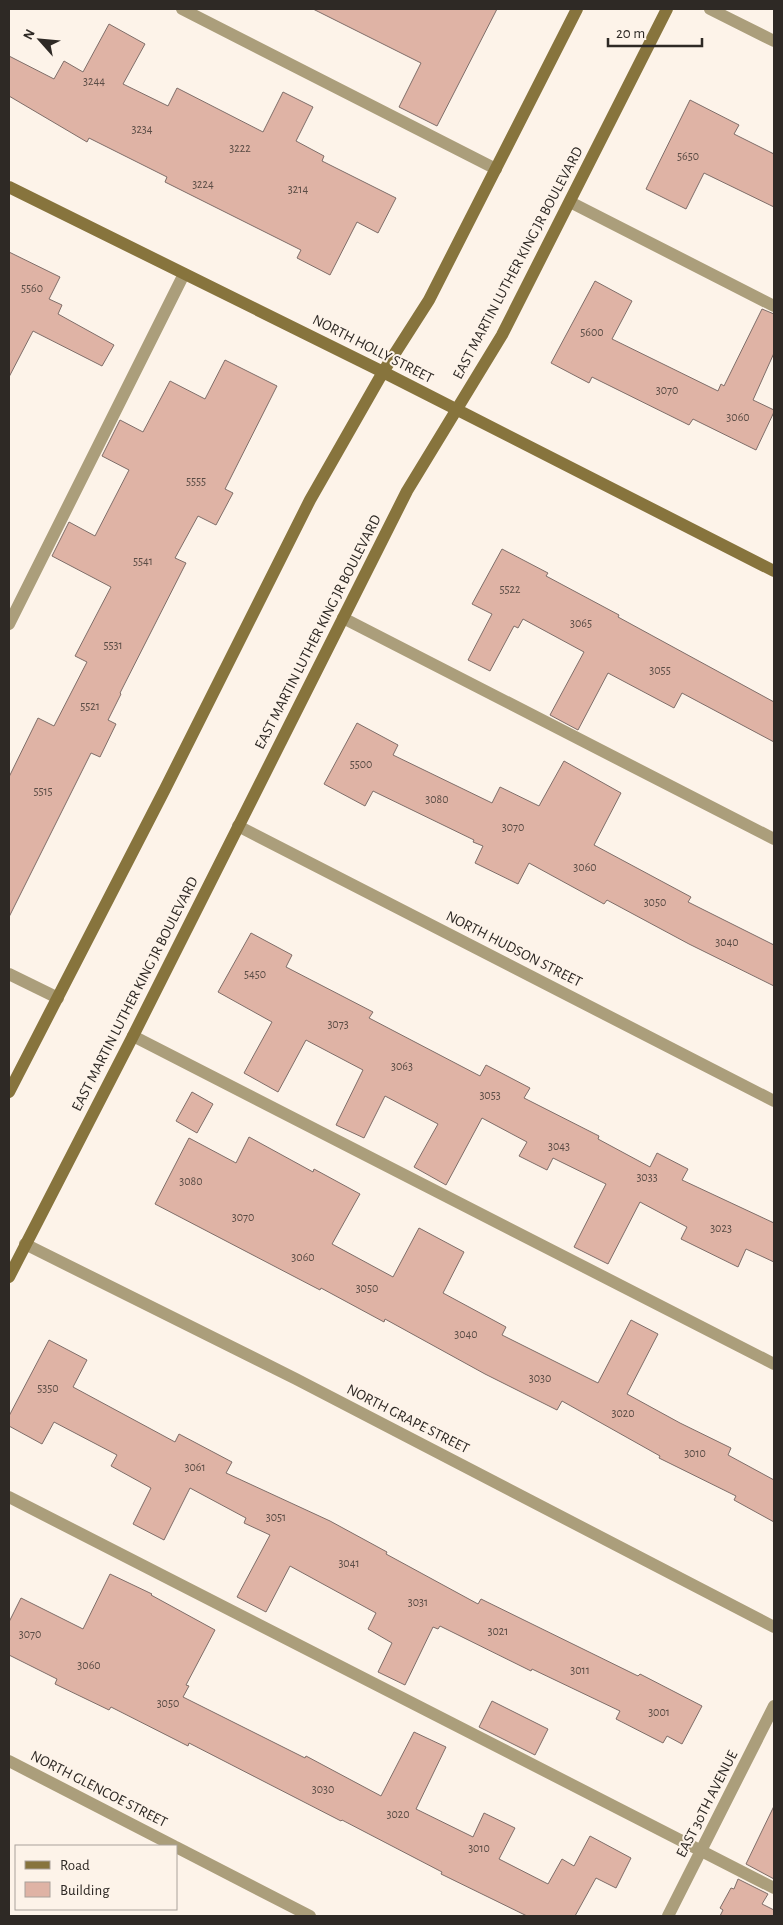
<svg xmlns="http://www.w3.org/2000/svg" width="783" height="1925" viewBox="0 0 783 1925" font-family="'Alegreya Sans',sans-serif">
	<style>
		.building { fill: #dfb3a5; stroke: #7f6e69 }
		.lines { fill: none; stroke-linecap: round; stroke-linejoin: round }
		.lane { stroke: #ab9e7b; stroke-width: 12 }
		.street { stroke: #ab9e7b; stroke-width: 12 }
		.secondary { stroke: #87743d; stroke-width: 12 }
		.labels { text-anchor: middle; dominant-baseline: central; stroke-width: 4; stroke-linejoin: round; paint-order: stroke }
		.number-label { font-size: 12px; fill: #5a4c45 }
		.street-label { font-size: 15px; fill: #2e2925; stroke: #fdf3e9 }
	</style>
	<rect width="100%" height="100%" fill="#fdf3e9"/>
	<path class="building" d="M313,9h184l-60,117 -38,-19 22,-44z
		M109,24l36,20 -22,40 45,22 9,-18 86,44 20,-40 30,15 -17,34 28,15 -2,5 74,37 -18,35 -21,-11 -27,53 -33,-17 4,-8 -136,-68 2,-5 -78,-39 -2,4 -78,-46v-40l45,23 10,-18 19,11z
		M690,100l49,25 -5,9 40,20v53l-70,-34 -18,36 -40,-20z
		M9,252l51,25 -11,22 13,6 -4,9 56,31 -12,21 -69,-35 -24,46z
		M595,281l37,20 -20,38 106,52 3,-7 3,2 38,-77 12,5v39l-21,47 21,10v2l-18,38 -63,-31 -4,6 -97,-48 -3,6 -38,-20z
		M225,360l52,26 -52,103 8,4 -17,32 -18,-9 -23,42 11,5 -66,130 1,1 -13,26 8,4 -16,33 -9,-4 -82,164v-140l29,-59 16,8 33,-64 -12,-6 36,-69 -59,-31 17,-34 26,14 34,-66 -27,-14 18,-36 23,12 27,-51 35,18z
		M502,549l46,24 -2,3 73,39 -1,2 156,85v40l-92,-49 -8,15 -66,-35 -30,57 -28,-15 34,-63 -61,-33 -5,9 -4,-2 -24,45 -22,-11 24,-46 -20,-10z
		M357,723l41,22 -5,10 99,48 8,-16 39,19 25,-45 57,32 -27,52 97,52 -3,5 86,43v41l-85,-42 -82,-44 -3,4 -75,-41 -11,21 -43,-21 8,-17 -10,-4 1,-2 -101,-49 -8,15 -41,-22z
		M251,933l41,22 -6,12 87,45 -4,6 111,58 6,-11 44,23 -6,10 75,38 -1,3 52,28 7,-14 31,16 -6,11 92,43v39l-28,-13 -8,18 -57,-28 6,-12 -47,-25 -32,62 -34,-17 32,-63 -53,-26 -6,12 -28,-14 8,-14 -45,-24 -36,67 -32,-18 24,-43 -53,-28 -21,42 -28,-13 27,-55 -57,-30 -28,52 -34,-19 28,-51 -54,-30z
		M192,1092l21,12 -16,29 -21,-12z
		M249,1137l64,35 1,-3 46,25 -28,50 61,33 26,-49 45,24 -21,41 63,34 -4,8 96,48 33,-63 27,14 -31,60 53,29 51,25 -3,7 46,25v42l-40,-22 2,-4 -77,-38 1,-2 -98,-55 -5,9 -72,-36 -100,-55 -1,3 -63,-34 -1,2 -165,-86 34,-66 47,25z
		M49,1340l38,20 -14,27 102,55 4,-8 53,28 -6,11 104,48 57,31 -1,2 92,50 3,-5 157,77 2,-2 62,32 -20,38 -15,-8 -4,7 -47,-24 4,-8 -88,-42 -1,2 -91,-45 -2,3 -5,-2 -28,58 -27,-13 14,-29 -24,-14 8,-16 -86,-47 -24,46 -29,-15 33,-62 -26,-12 2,-5 -56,-30 -26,52 -31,-16 18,-36 -40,-22 6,-11 -63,-33 -12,22 -33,-18v-10z
		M110,1574l42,20 -1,1 64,35 -29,55 3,1 -6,11 122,61 1,-2 75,40 33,-64 32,15 -30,62 57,28 11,-24 31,15 -16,31 49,25 14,-25 12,7 16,-30 41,22 -15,30 -20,-10 -21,38h-48l-86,-42 1,-2 -100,-52 -1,1 -152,-78 -1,3 -77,-39 -2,3 -54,-26 2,-5 -48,-24v-33l12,-24 62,31z
		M492,1701l56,28 -13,26 -56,-28z
		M774,1806v73l-28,-15z
		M738,1879l30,15 -6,10 12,6v6h-54l3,-6 -3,-2 11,-20 3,1z"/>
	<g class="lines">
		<path class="lane" d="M182,9l314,160
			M570,202l204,104
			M343,618l431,221
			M9,624l175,-350
			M133,1036l641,328
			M9,1497l765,391"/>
		<path class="street" d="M710,9l64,32
			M238,826l536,275
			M9,974l49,24
			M25,1244l271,135 478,248
			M9,1761l165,85
			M176,1847l134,69
			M668,1916l106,-210"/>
		<path class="secondary" d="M9,187l374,185 391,199
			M9,1092l156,-303 145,-289 73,-128 46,-72 148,-291
			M9,1277l124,-241 274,-545 95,-156 165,-326"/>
	</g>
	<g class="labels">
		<g class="number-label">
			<text x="94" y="81">3244</text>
			<text x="142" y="129">3234</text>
			<text x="240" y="148">3222</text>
			<text x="688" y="156">5650</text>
			<text x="203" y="184">3224</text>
			<text x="298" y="189">3214</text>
			<text x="32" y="288">5560</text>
			<text x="592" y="332">5600</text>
			<text x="667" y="390">3070</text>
			<text x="738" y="417">3060</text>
			<text x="196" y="481">5555</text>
			<text x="143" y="561">5541</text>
			<text x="510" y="589">5522</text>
			<text x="581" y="623">3065</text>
			<text x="113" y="645">5531</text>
			<text x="660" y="670">3055</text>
			<text x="90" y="706">5521</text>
			<text x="361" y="764">5500</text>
			<text x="43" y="791">5515</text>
			<text x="437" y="799">3080</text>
			<text x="513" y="827">3070</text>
			<text x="585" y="867">3060</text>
			<text x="655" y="902">3050</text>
			<text x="727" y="942">3040</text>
			<text x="255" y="974">5450</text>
			<text x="338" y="1024">3073</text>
			<text x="402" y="1066">3063</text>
			<text x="490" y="1095">3053</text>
			<text x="559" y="1146">3043</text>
			<text x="647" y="1177">3033</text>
			<text x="191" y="1181">3080</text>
			<text x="243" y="1217">3070</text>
			<text x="721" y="1228">3023</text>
			<text x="303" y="1257">3060</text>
			<text x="367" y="1288">3050</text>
			<text x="466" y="1334">3040</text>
			<text x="540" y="1378">3030</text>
			<text x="48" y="1388">5350</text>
			<text x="623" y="1413">3020</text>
			<text x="695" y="1453">3010</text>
			<text x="195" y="1467">3061</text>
			<text x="276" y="1517">3051</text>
			<text x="349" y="1563">3041</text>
			<text x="418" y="1602">3031</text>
			<text x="498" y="1631">3021</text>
			<text x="30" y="1634">3070</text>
			<text x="89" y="1665">3060</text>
			<text x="580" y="1670">3011</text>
			<text x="168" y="1703">3050</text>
			<text x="659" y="1712">3001</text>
			<text x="323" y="1789">3030</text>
			<text x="398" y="1814">3020</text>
			<text x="479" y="1848">3010</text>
		</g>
		<g class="street-label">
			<text transform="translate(518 263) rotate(-62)">EAST MARTIN LUTHER KING JR BOULEVARD</text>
			<text transform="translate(373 349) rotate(27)">NORTH HOLLY STREET</text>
			<text transform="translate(318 632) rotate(-63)">EAST MARTIN LUTHER KING JR BOULEVARD</text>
			<text transform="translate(514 949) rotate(27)">NORTH HUDSON STREET</text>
			<text transform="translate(135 994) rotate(-63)">EAST MARTIN LUTHER KING JR BOULEVARD</text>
			<text transform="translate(408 1419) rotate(27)">NORTH GRAPE STREET</text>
			<text transform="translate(99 1789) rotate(27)">NORTH GLENCOE STREET</text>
			<text transform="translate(707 1804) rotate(-63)">EAST 30TH AVENUE</text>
		</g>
	</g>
	<rect width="783" height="1925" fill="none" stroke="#2e2925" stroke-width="20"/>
	<rect x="15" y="1845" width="162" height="65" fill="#fdf3e9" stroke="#aaa29b"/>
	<rect x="25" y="1861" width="25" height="8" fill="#87743d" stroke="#aaa29b"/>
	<text x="60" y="1870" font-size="15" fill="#2e2925">Road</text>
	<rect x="25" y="1882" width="25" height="15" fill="#dfb3a5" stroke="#aaa29b"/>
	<text x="60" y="1895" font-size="15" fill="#2e2925">Building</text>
	<g transform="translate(40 40) rotate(297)" stroke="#fdf3e9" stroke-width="4" paint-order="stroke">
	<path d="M0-4L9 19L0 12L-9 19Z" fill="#2e2925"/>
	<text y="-8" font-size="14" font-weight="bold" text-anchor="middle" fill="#2e2925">N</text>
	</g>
	<path d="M608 38v8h94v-8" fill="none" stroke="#2e2925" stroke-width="2.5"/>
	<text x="616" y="38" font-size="15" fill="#2e2925" stroke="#fdf3e9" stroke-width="4" paint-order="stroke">20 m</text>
</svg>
